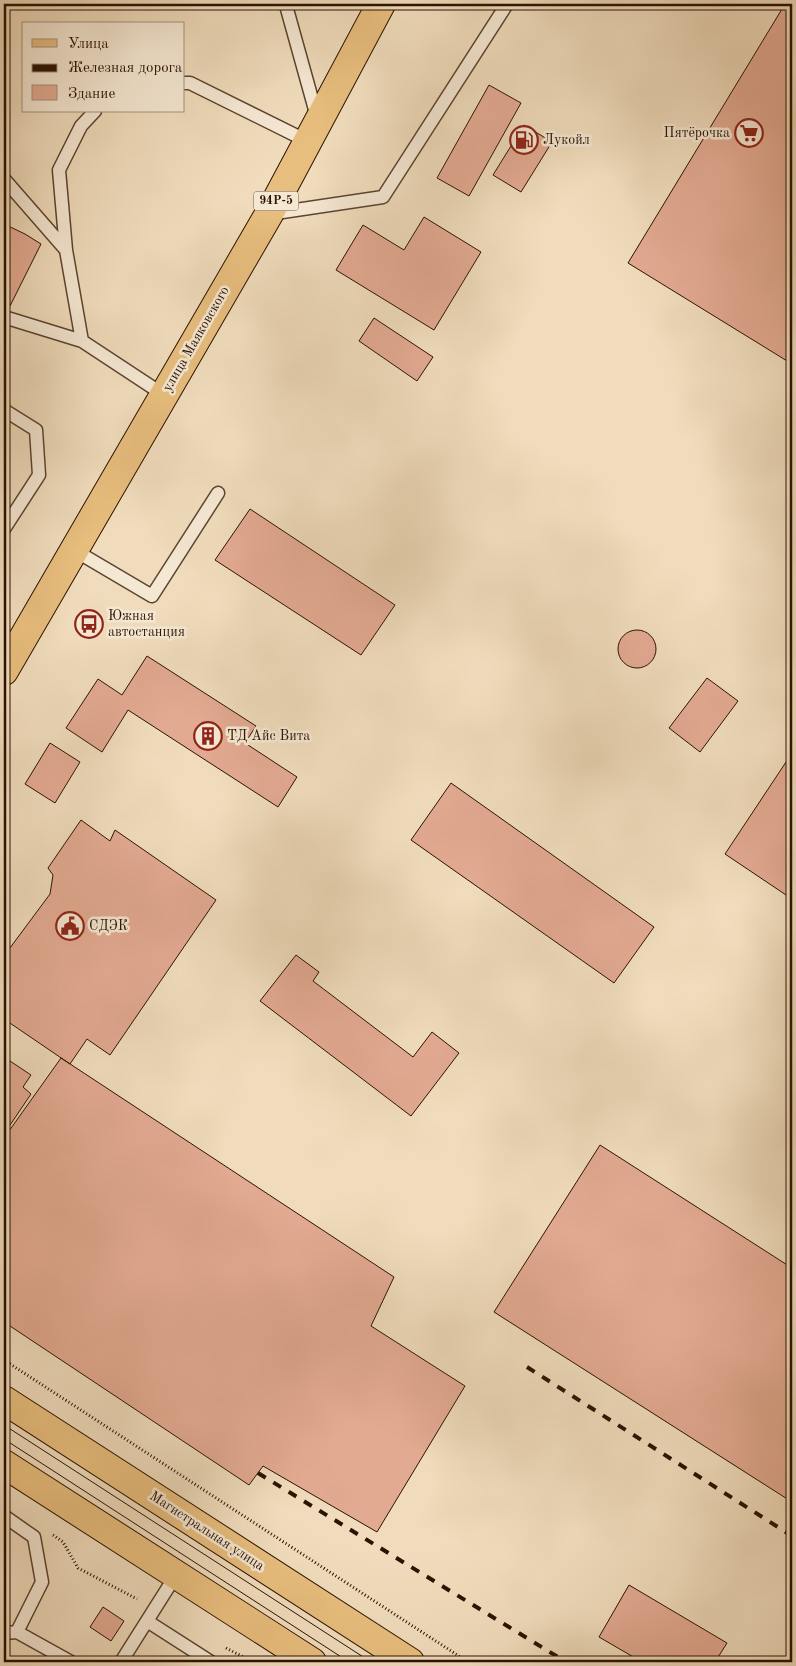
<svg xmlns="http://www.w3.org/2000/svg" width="796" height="1666" viewBox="0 0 796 1666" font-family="'Old Standard TT',serif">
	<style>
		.building { fill: #e3aa92; stroke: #2b1201 }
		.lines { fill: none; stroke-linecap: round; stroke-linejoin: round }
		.service-casing { stroke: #5c4430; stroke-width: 15 }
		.primary-casing { stroke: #2b1201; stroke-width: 30 }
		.path { stroke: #2b1201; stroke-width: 3; stroke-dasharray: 1 2.5; stroke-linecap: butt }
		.service { stroke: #f5e8d3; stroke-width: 12 }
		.primary { stroke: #e8be7e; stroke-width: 28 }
		.tram { stroke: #2b1201; stroke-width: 1 }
		.rail { stroke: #2b1201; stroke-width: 4; stroke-dasharray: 9 9; stroke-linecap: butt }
		.labels { text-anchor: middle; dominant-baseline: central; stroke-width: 5; stroke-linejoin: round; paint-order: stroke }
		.shield { fill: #f5e8d3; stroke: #685240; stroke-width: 1 }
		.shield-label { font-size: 12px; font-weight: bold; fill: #2b1201 }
		.poi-label { font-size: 14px; fill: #2b1201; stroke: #f5e8d3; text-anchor: start }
		.street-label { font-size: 14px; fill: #2b1201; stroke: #f5e8d3 }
	</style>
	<rect width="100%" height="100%" fill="#f0dcbc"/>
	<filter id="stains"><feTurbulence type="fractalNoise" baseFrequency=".004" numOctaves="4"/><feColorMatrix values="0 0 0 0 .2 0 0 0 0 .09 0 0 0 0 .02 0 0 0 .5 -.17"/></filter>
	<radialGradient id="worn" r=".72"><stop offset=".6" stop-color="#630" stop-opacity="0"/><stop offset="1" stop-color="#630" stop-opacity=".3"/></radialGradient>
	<path class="building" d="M785,4h7v360l-164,-101z
		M489,85l32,18 -52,93 -32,-18z
		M524,125l28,17 -31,50 -28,-17z
		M424,217l57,35 -47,78 -98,-60 27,-45 41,25z
		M4,224l21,10 16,10 -31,62 -6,-2z
		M374,318l59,39 -16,24 -58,-40z
		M250,509l145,96 -34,50 -146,-95z
		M618 649a19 19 0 1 1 38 0a19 19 0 1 1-38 0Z
		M147,656l109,70 -11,17 52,34 -19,30 -150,-97 -26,42 -36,-24 32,-49 24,16z
		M707,678l31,23 -38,51 -31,-24z
		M50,743l30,19 -25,41 -30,-19z
		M792,753v146l-67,-45z
		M451,783l203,144 -40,56 -203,-143z
		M81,820l29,21 5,-11 101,70 -106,155 -23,-16 -17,25 -66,-45v-63l46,-62 3,-19 -5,-7z
		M296,955l23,17 -6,9 100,76 19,-25 27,21 -48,63 -151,-115z
		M4,1057l27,18 -8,12 8,7 -27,40z
		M61,1058l333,219 -23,49 94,60 -88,146 -114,-66 -14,19 -245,-163v-184z
		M600,1145l192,123v234l-298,-190z
		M629,1585l98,58 -12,19h-73l-43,-25z
		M103,1607l21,14 -13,20 -21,-14z"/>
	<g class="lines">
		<defs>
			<path id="service" d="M286,4l1,5 30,108
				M184,83h6l117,58
				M4,179l62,71 16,91 82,54
				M269,214l114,-17 124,-193
				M66,250l-7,-80 22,-44 14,-15
				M4,317l78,24
				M4,410l32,20 3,45 -35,54
				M74,550l78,46 66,-103
				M4,1516l30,21 8,45 -25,50
				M147,1621l64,41
				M4,1633l13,-1 54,30
				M121,1662l55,-87"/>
			<path id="primary" d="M4,671l265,-457 112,-210
				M4,1400l406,262
				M4,1464l308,198"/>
		</defs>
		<use href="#service" class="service-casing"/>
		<use href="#primary" class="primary-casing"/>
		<path class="path" d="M4,1360l464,302
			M53,1535l10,7 15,26 59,31
			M226,1648l27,14"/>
		<use href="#service" class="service"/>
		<use href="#primary" class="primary"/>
		<path class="tram" d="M4,1425l367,237
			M4,1439l345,223"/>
		<path class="rail" d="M527,1367l265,169
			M258,1473l308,189"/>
	</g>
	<defs>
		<symbol id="supermarket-ring" viewBox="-11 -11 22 22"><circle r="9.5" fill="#f5e8d3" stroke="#8f2418" stroke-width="1.5"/><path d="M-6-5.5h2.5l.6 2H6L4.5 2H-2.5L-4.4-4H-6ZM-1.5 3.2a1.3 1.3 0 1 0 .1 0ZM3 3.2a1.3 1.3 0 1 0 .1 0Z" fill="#8f2418"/></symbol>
		<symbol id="fuel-ring" viewBox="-11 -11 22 22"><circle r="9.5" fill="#f5e8d3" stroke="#8f2418" stroke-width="1.5"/><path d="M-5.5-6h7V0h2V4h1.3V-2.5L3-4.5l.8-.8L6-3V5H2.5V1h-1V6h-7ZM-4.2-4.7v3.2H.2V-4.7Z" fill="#8f2418"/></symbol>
		<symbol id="bus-ring" viewBox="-11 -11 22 22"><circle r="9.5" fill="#f5e8d3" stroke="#8f2418" stroke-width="1.5"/><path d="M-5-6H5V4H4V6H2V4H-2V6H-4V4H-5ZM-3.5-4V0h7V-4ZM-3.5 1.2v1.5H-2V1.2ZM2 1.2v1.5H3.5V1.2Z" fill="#8f2418"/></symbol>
		<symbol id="building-ring" viewBox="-11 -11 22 22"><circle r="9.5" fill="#f5e8d3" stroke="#8f2418" stroke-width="1.5"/><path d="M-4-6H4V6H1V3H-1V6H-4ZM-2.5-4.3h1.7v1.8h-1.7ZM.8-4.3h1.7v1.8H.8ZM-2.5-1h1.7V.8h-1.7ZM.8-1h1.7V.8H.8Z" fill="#8f2418"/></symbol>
		<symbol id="civic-ring" viewBox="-11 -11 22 22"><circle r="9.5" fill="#f5e8d3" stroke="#8f2418" stroke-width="1.5"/><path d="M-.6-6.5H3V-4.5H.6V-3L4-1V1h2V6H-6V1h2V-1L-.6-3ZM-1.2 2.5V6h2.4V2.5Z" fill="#8f2418"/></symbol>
	</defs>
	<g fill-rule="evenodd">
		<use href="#supermarket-ring" x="733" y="117" width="32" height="32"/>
		<use href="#fuel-ring" x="508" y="124" width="32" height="32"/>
		<use href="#bus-ring" x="73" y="608" width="32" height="32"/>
		<use href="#building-ring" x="192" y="720" width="32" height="32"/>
		<use href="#civic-ring" x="54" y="910" width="32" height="32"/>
	</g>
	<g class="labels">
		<rect class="shield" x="253.5" y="191.5" width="45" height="19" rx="4"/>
		<g class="shield-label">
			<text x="276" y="201">94Р-5</text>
		</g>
		<g class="poi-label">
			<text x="730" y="133" text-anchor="end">Пятёрочка</text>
			<text x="543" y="140">Лукойл</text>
			<text x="108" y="616">Южная<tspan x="108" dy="16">автостанция</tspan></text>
			<text x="227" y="736">ТД Айс Вита</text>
			<text x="89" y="926">СДЭК</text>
		</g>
		<g class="street-label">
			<text transform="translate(196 339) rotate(-60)">улица Маяковского</text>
			<text transform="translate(207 1531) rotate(33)">Магистральная улица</text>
		</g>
	</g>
	<rect width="796" height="1666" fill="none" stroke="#f0dcbc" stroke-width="20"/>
	<rect x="5" y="5" width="786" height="1656" fill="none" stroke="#2b1201" stroke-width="2.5"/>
	<rect x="10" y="10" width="776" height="1646" fill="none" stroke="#2b1201"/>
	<rect x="22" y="22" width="162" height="90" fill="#f5e8d3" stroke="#a4927f"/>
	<rect x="32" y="39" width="25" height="8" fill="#e8be7e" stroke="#a4927f"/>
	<text x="68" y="48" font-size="15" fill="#2b1201">Улица</text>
	<rect x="32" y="64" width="25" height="8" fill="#2b1201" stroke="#a4927f"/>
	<text x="68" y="72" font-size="15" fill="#2b1201">Железная дорога</text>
	<rect x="32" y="85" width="25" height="15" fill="#e3aa92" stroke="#a4927f"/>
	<text x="68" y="98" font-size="15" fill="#2b1201">Здание</text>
	<rect width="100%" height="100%" filter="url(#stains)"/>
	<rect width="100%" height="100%" fill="url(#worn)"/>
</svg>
